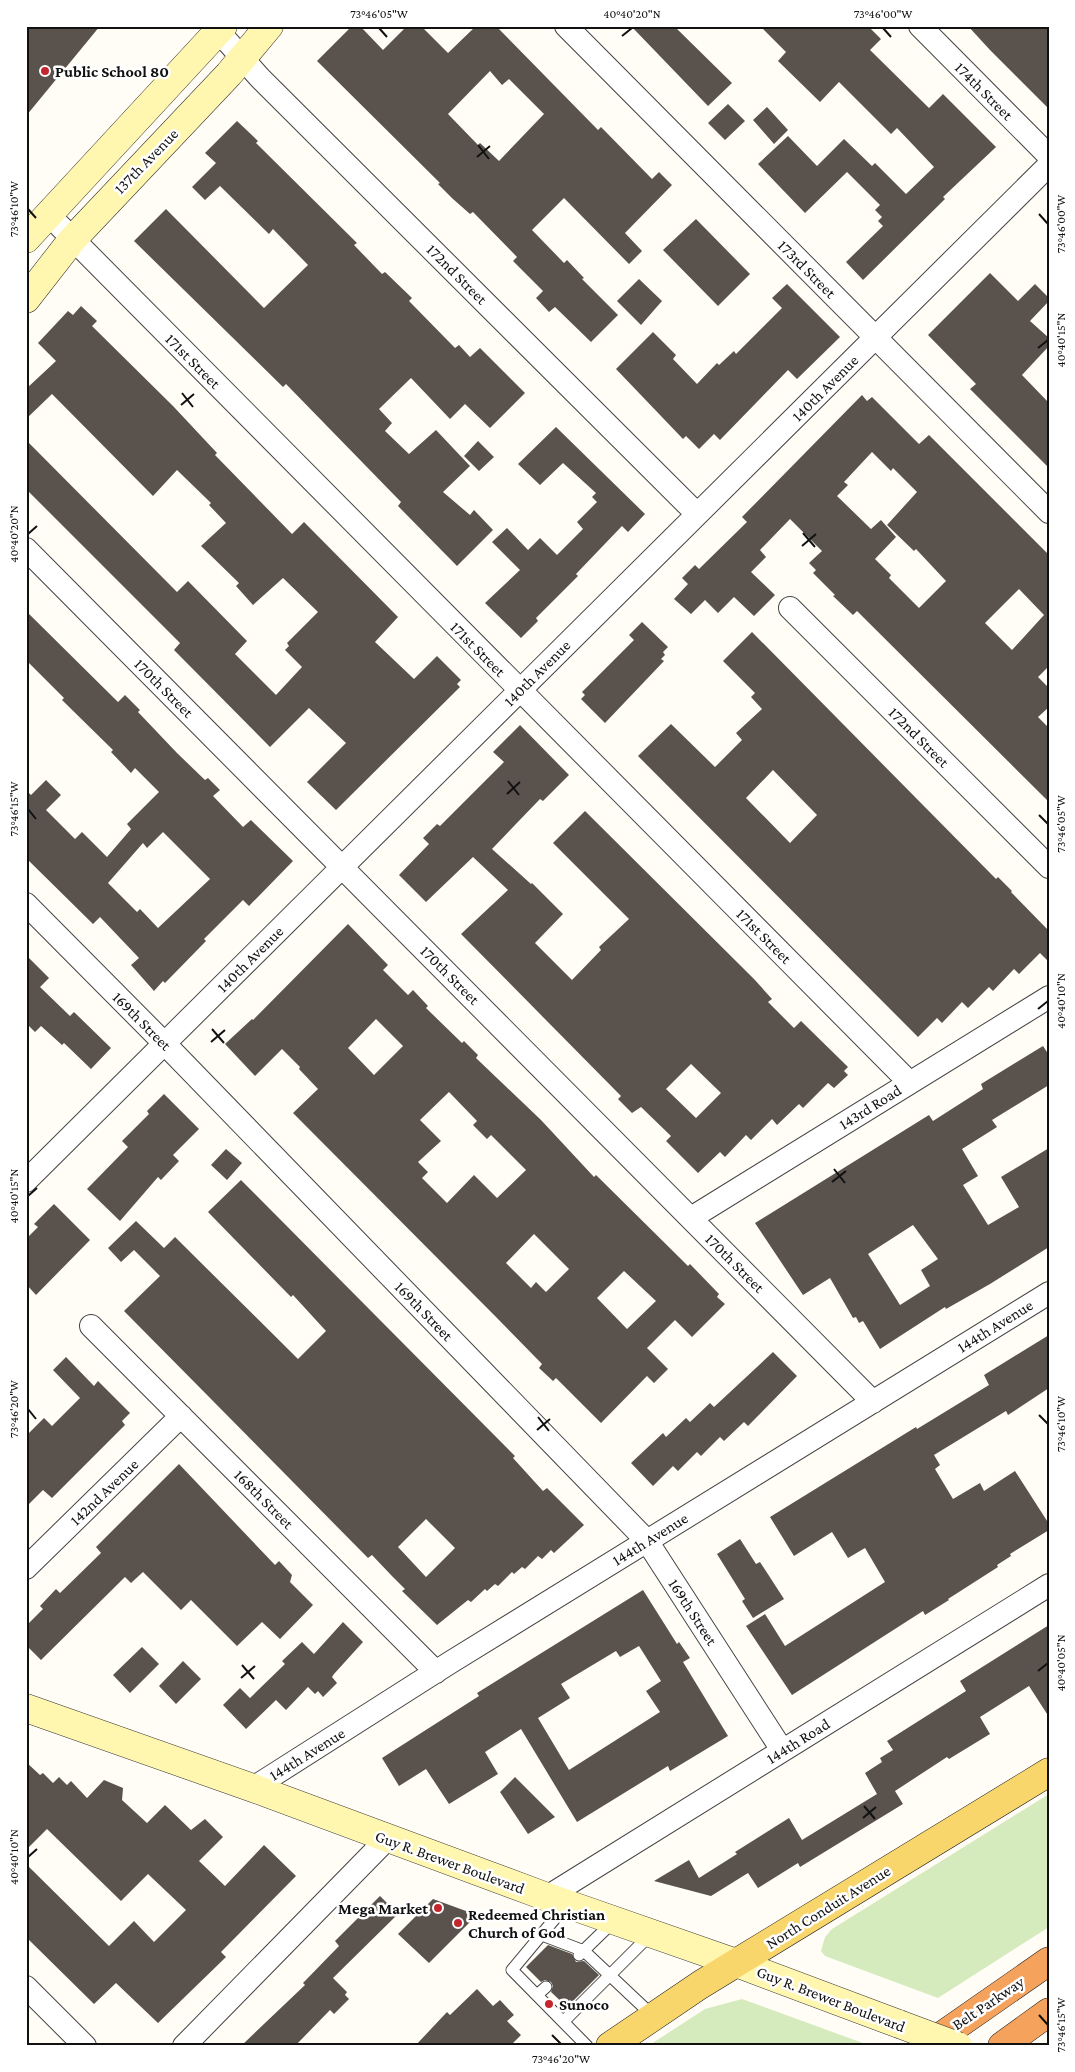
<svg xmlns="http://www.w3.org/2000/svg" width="1075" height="2072" viewBox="0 0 1075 2072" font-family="'Crimson Pro',serif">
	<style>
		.green { fill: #d5ebbd }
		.building { fill: #5a524d; fill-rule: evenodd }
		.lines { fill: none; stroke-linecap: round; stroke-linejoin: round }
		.lane-casing { stroke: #444; stroke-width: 13 }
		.street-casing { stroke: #444; stroke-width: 24 }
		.secondary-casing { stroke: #333; stroke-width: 29 }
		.primary-casing { stroke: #222; stroke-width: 29 }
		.highway-casing { stroke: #222; stroke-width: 29 }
		.lane { stroke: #fff; stroke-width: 11 }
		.street { stroke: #fff; stroke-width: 22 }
		.secondary { stroke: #fff6b0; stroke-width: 28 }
		.primary { stroke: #f9d66b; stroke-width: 28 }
		.highway { stroke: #f5a25d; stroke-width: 28 }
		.secondary-bridge-casing { stroke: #333; stroke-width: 29; stroke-linecap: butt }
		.secondary-bridge { stroke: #fff6b0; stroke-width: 28 }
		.ticks { fill: none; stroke: #111; stroke-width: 2 }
		.poi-dot { fill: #c4262e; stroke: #fff; stroke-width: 2 }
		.labels { text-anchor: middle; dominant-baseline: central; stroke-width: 5; stroke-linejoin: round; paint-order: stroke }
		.poi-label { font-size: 16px; font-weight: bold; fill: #111; stroke: #fff; text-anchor: start }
		.street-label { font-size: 16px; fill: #111; stroke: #fff }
		.neatline { fill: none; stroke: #111; stroke-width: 2 }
		.ticks-label { font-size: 12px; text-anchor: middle; fill: #111 }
	</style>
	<rect width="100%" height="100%" fill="#fffdf5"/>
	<path class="green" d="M1049,1794v133l-111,71 -113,-42 -4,-5 4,-14 7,-8z
		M742,1999l129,47h-223l57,-37z"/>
	<path class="building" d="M26,26h74l-74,90z
		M352,26h8l23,24 24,-24h14l27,27 28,-27h20l102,104 3,-3 51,52 7,-7 13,13 -47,48 17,18 -13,13 -65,-66 -32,32 32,33 3,-3 17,18 -2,1 36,36 -27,27 -36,-35 -6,5 -13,-14 7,-7 -30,-30 4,-4 -44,-45 -3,2 -17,-15 -15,-15 2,-1 -123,-122zM490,71l12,14 7,-6 35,35 -45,47 -19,-18 -2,2 -30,-31z
		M631,26h43l58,57 -24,23z
		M760,26h108l13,13 -11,11 59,58 14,-14 53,53 -53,50 2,2 -82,81 -17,-18 37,-36 -5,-5 4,-4 -7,-7 5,-5 -33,-33 -42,41 -47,-49 30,-28 29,30 27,-27 28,27 3,-3 31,31 28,-27 -37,-39 -6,6 -52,-52 -19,20 -42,-41 8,-9z
		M968,26h81v83l-59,-59z
		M728,104l17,17 -20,19 -17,-17z
		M767,107l21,23 -14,14 -21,-24z
		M237,121l21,20 -2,2 101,100 -3,2 28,29 3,-2 27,26 -3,3 46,47 4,-3 11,12 10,-9 45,45 -35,35 -25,-24 -15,15 -39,-41 -32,31 13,14 -7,8 24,23 27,-24 34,36 -27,26 27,23 4,-5 19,20 -36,36 -59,-60 3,-4 -115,-118 -3,3 -149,-146 32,-32 98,99 44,-43 -35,-36 -4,5 -49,-48 -15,14 -13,-13 24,-24 -11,-10z
		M696,219l54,55 -32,32 -55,-56z
		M990,273l28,28 17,-17 14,14v3l-19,20 19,17v8l-27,29 27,28v65l-79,-79 6,-5 -48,-49z
		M639,279l23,22 -21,24 -24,-24z
		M787,284l53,53 -43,42 -9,-9 -68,70 -6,-6 -15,15 -13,-13 -3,3 -67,-70 37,-37 23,23 -3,4 24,25 20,-21 2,2 15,-14 2,3 46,-46 -10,-10z
		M81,306l16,15 -5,5 81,80 44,47 -2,2 77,79 12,-12 94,95 -23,25 39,37 23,-23 24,24 -4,4 3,3 -124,123 -29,-28 39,-39 -37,-35 -39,39 -96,-97 6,-7 -154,-154v-49l151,152 11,-11 59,60 -12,13 41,41 26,-28 -17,-17 4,-4 -2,-3 31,-31 -35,-34 -30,27 -17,-19 3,-3 -38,-37 25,-23 -17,-18 2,-2 -34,-33 -24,26 -101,-102 -26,25v-30l30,-28 -18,-18 30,-32 5,4z
		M862,395l5,6 5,-4 47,47 10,-9 120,120v111l-11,11 11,11v19l-11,10 11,11v74l-192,-191 -4,4 -20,-19 2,-1 -22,-22 3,-3 -7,-7 13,-12 -32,-32 -30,31 6,7 -15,15 24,23 -21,21 -20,-19 -16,16 -13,-13 -14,14 -17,-15 14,-15 -6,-6 13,-13 4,4 48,-47 -5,-5zM872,452l19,19 2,-3 24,24 -30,33 27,26 2,-2 30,32 -27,27 -30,-30 2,-3 -16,-16 21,-22 -15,-17 -10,9 -34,-33 11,-11 -4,-3zM1019,589l25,26 -32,35 -27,-27z
		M556,427l89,87 -17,18 -6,-6 -46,48 2,2 -42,42 2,3 -17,17 -36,-35 35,-33 -28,-28 15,-14 21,22 12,-12 17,17 26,-26 -6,-7 20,-20 -5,-5 4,-4 -33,-30 -23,22 -22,-21z
		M478,441l16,16 -15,14 -15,-15z
		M26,611l92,91 7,-7 15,15 -2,2 39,41 28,27 3,-2 12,12 -7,6 30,31 8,-7 42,41 -44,45 -6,-6 -39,39 2,2 -41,42 -2,-2 -9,10 -23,-26 8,-7 -39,-41 -7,7 -67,-66v-68l5,5 15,-15 15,15 -15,15 29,29 7,-7 25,25 24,-28 -4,-5 32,-32 -24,-24 -4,5 -20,-21 2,-2 -51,-50 2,-2 -38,-38zM163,832l47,47 -52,49 -18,-19 -3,3 -29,-29 35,-40 4,5z
		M642,622l26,25 -5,5 2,3 -4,4 3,2 -59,62 -24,-24 4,-4 -3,-3 52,-52 -5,-5z
		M752,632l244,247 2,-2 14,14 -1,1 38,39v31l-9,-9 -21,21 -5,-5 -21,22 -4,-4 -21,21 -6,-6 -20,21 -5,-5 -19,19 -280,-281 33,-32 44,43 27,-27 -6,-7 26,-24 -11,-12 4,-4 -32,-32zM773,770l44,45 -27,28 -44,-45z
		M520,725l49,50 -26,26 -3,-2 -48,50 39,35 1,-1 31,31 -28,29 37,37 29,-30 -2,-3 30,-28 -76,-76 32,-32 169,168 18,20 -4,3 26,26 7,-7 47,46 -4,4 4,4 -14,13 -6,-5 -25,25 -4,-4 -22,21 -5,-6 -21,21 -5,-5 -21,22 -5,-5 -22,21 -32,-32 5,-5 -30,-29 -9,6 -14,-14 3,-3 -160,-162 47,-44 -35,-33 -47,45 -27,-27 30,-31 -6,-6 14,-14 3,2 64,-64 -11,-10zM691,1064l30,29 -25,25 -30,-29z
		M348,924l40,41 -5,5 25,25 5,-5 15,16 -2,2 36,35 2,-2 14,14 -2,3 65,62 53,57 2,-2 92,91 2,-2 29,30 -2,3 8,7 -33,33 -17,-17 -28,28 21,21 -14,14 -7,-7 -46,47 -45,-45 -3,3 -14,-13 3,-4 -45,-46 -204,-205 25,-24 -19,-20 1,-2 -18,-18 -27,27 -30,-32 27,-25 1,1zM376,1019l27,27 -29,29 -26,-27zM449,1092l28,29 -4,4 14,14 4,-4 35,35 -29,28 -23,-23 -27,28 -25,-25 6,-6 -10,-10 23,-21 -21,-21zM534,1234l35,35 -23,23 -10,-10 -5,6 -25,-25zM624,1271l32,30 -29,28 -30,-31z
		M26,955l23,23 -9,9 30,29 4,-4 37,36 -20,21 -27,-26 -2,2 -21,-19 -6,6 -9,-9z
		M1043,1046l6,9v30l-57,35 5,7 -35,22 16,27 -15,9 25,40 31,-18 -18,-30 48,-29v99l-59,37 -44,25 -1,-2 -65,42 -17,-28 -4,2 -3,-6 -3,1 -23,-40 -27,17 -48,-72 174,-108 4,6 50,-32 -2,-5zM913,1225l25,34 -17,11 9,16 -30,19 -32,-51z
		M164,1094l35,35 -26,26 6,6 -18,19 -3,-3 -38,44 -33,-32 41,-42 -6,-6 27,-27 -2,-3z
		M226,1149l16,14 -15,17 -16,-15z
		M241,1180l274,276 -2,2 30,33 4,-3 37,37 -16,15 -14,13 -3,-3 -9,9 -4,-3 -13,13 -3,-2 -8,7 -2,-2 -14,14 -3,-2 -8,7 -2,-2 -14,13 -3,-2 -31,25 -35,-34 3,-2 -14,-14 -19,-20 -4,3 -244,-247 36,-35 -26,-26 -13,12 -13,-14 28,-27 28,27 11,-11 123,122 28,-28 -33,-36 -2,2 -83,-85zM426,1519l29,29 -29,29 -28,-30z
		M54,1204l36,36 -54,55 -10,-11v-45l12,-12 -4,-3z
		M1049,1335v53l-41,27 -2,-4 -72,44 6,10 -5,4 18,30 27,-16 4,8 31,-20 34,53v6l-39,24 1,2 -14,9 1,2 -50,32 1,1 -24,15 -2,-4 -131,84 -46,-69 19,-12 20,32 100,-64 -20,-34 -17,10 -16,-26 -38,24 -24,-39 146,-90 1,2 72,-44 -5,-10z
		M773,1352l24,24 -49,50 -4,-4 -20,19 -4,-4 -19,19 -4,-4 -19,19 -5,-5 -20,20 -22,-23 32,-30 3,4 20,-19 4,4 20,-19 4,4z
		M66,1357l28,29 4,-5 32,32 -8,8 3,4 -73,73 -9,-8 -17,17v-71l18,-18 8,8 28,-28 -27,-28z
		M179,1464l96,101 4,-4 13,14 -2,7 23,23 -33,34 -18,-17 -25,24 -46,-46 -10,10 -38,-38 -12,11 -6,-6 -84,83 -15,-15v-19l17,-17 -3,-3 16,-17 4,4 41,-40 -5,-6z
		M740,1539l16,25 4,-2 24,37 -31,19 -11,-17 3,-2 -28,-45z
		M643,1590l34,54 2,-2 11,16 -7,4 45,74 -58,35 -2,-5 -91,56 -56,-93 -36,23 13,22 -49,30 -23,-35 -27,17 -17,-28 97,-62 -2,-3zM639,1646l22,35 -15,10 14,21 -91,58 -31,-52 32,-20 -9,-14 55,-33 4,6z
		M343,1622l20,20 -29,32 -2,3 5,6 -14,14 -5,-6 -3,3 -7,-7 -22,23 -10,-10 -30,29 -23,-24 17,-17 10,10 35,-34 -3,-3 20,-19 12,12z
		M1049,1625v92l-20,-31 -49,31 10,17 -41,25 -2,-2 -52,34 8,13 -103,63 -2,-4 -40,25 -10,-15 -37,23 -57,-15 35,-21 10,18 38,-24 -2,-2 54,-34 13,22 75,-46 -12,-21 17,-11 -2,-4 13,-8 -6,-9 79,-50 -6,-10z
		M142,1647l17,17 -29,29 -17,-18z
		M183,1661l18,18 -25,25 -17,-18z
		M26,1762l14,13 3,-2 10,10 6,-6 8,8 4,-4 16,17 17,-18 19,8 -1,12 25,23 18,-18 26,25 14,-11 18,18 -24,24 26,25 39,-41 32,31 -75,76 5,5 -68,66 -42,-40 -22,21 -68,-67v-73l83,82 25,-25 20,21 32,-32 -38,-36 -27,27 -74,-72 -21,21z
		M515,1777l40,40 -27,17 -28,-42z
		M380,1896l18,18 -65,64 14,14 -2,3 4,4 -15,15 -4,-4 -35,36h-54l64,-61 -2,-2 36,-37 -4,-5z
		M433,1899l44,16 -48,48 -31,-29z
		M548,1945l24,9 4,8 8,-1 15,14 -32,32 -16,-15 2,-6 -2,-4 -6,-2 -4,2 -15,-15z
		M477,1989l16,17 7,-6 14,15 -7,6 14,14 -11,11h-95l32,-34 3,3z"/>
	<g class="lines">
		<defs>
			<path id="lane" d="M567,1904l-55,66 75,76
				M542,1935l42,16 69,65
				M579,1955l35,-34
				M537,1995l9,-8
				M564,2021l87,-87"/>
			<path id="street" d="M566,26l483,486
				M920,26l129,130
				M219,32l41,46 437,436
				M48,214l861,868
				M26,549l847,853
				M790,608l259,259
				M26,904l139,140 482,497 135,209
				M26,1181l1023,-1016
				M691,1218l358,-221
				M91,1326l345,346
				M26,1568l155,-152
				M253,1788l198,-126 598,-369
				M547,1897l502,-312
				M26,1987l59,59
				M184,2046l203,-207"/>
			<path id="secondary" d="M26,239l197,-213
				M26,299l46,-59 157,-166 40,-48
				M26,1708l227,80 294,109 189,66 163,61"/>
			<path id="primary" d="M610,2046l90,-61 349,-213"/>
			<path id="highway" d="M927,2046l122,-85
				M1002,2046l47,-34"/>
		</defs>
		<use href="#lane" class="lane-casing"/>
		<use href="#street" class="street-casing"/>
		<use href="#secondary" class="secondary-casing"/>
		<use href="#primary" class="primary-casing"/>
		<use href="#highway" class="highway-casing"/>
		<use href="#lane" class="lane"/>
		<use href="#street" class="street"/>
		<use href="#secondary" class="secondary"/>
		<use href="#primary" class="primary"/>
		<use href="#highway" class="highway"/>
		<defs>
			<path id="secondary-bridge" d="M899,2024l59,22"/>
		</defs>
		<use href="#secondary-bridge" class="secondary-bridge-casing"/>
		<use href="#secondary-bridge" class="secondary-bridge"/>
	</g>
	<path class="ticks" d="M379,28l8,9M883,28l8,9M622,36l10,-8M478,145l11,14M477,157l13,-11M28,209l8,9M1039,214l9,10M1038,348l10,-8M182,393l11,14M181,405l13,-11M803,533l12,14M28,534l9,-8M802,546l14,-12M508,781l11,14M507,794l13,-12M28,809l8,10M1039,815l9,9M1038,1009l10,-8M212,1029l12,14M211,1042l14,-12M834,1169l11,14M832,1182l14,-11M28,1196l9,-8M28,1409l8,10M1039,1415l9,9M538,1417l11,14M537,1430l13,-11M242,1665l12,14M1038,1671l10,-8M241,1678l14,-12M864,1806l11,13M863,1818l13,-11M28,1857l9,-8M1039,2015l9,10M552,2035l9,9"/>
	<g class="poi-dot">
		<circle cx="45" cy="71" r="5"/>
		<circle cx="438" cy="1908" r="5"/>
		<circle cx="458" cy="1923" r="5"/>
		<circle cx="549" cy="2004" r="5"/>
	</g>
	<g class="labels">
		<g class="poi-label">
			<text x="55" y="71">Public School 80</text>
			<text x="428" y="1908" text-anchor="end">Mega Market</text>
			<text x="468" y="1914">Redeemed Christian<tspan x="468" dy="18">Church of God</tspan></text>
			<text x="559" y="2004">Sunoco</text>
		</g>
		<g class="street-label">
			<text transform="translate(984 91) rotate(45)">174th Street</text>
			<text transform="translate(146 161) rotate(-46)">137th Avenue</text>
			<text transform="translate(807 269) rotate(45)">173rd Street</text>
			<text transform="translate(457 274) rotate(45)">172nd Street</text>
			<text transform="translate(193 361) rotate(45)">171st Street</text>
			<text transform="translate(825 388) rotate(-45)">140th Avenue</text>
			<text transform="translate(478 649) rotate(45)">171st Street</text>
			<text transform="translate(537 673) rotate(-45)">140th Avenue</text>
			<text transform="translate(164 688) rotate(45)">170th Street</text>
			<text transform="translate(919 737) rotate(45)">172nd Street</text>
			<text transform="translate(764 936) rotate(45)">171st Street</text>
			<text transform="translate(250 959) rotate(-45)">140th Avenue</text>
			<text transform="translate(450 975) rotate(45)">170th Street</text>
			<text transform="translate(142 1021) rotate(45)">169th Street</text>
			<text transform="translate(870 1107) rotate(-32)">143rd Road</text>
			<text transform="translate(735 1263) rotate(45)">170th Street</text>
			<text transform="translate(424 1311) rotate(46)">169th Street</text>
			<text transform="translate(995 1326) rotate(-32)">144th Avenue</text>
			<text transform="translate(104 1492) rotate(-44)">142nd Avenue</text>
			<text transform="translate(264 1499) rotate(45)">168th Street</text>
			<text transform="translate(650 1539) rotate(-32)">144th Avenue</text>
			<text transform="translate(693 1612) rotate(57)">169th Street</text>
			<text transform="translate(798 1741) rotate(-32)">144th Road</text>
			<text transform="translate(307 1754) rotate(-32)">144th Avenue</text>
			<text transform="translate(450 1862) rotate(20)">Guy R. Brewer Boulevard</text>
			<text transform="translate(828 1907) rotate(-32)">North Conduit Avenue</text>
			<text transform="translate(831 1999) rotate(21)">Guy R. Brewer Boulevard</text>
			<text transform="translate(988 2003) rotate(-34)">Belt Parkway</text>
		</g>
	</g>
	<rect width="1075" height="2072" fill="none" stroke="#ffffff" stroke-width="55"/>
	<rect x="28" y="28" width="1020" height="2016" class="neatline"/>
	<g class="ticks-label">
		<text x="379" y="18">73°46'05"W</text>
		<text x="632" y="18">40°40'20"N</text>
		<text x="883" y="18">73°46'00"W</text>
		<text transform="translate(14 209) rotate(-90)" y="4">73°46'10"W</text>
		<text transform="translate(1061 224) rotate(-90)" y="4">73°46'00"W</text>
		<text transform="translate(1061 340) rotate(-90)" y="4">40°40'15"N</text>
		<text transform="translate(14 534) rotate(-90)" y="4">40°40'20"N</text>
		<text transform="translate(14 809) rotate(-90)" y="4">73°46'15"W</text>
		<text transform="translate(1061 824) rotate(-90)" y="4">73°46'05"W</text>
		<text transform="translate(1061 1001) rotate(-90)" y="4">40°40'10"N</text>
		<text transform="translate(14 1196) rotate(-90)" y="4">40°40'15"N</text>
		<text transform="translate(14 1409) rotate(-90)" y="4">73°46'20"W</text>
		<text transform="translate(1061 1424) rotate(-90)" y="4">73°46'10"W</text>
		<text transform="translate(1061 1663) rotate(-90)" y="4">40°40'05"N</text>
		<text transform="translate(14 1857) rotate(-90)" y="4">40°40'10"N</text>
		<text transform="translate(1061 2025) rotate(-90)" y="4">73°46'15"W</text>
		<text x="561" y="2063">73°46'20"W</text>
	</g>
</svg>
